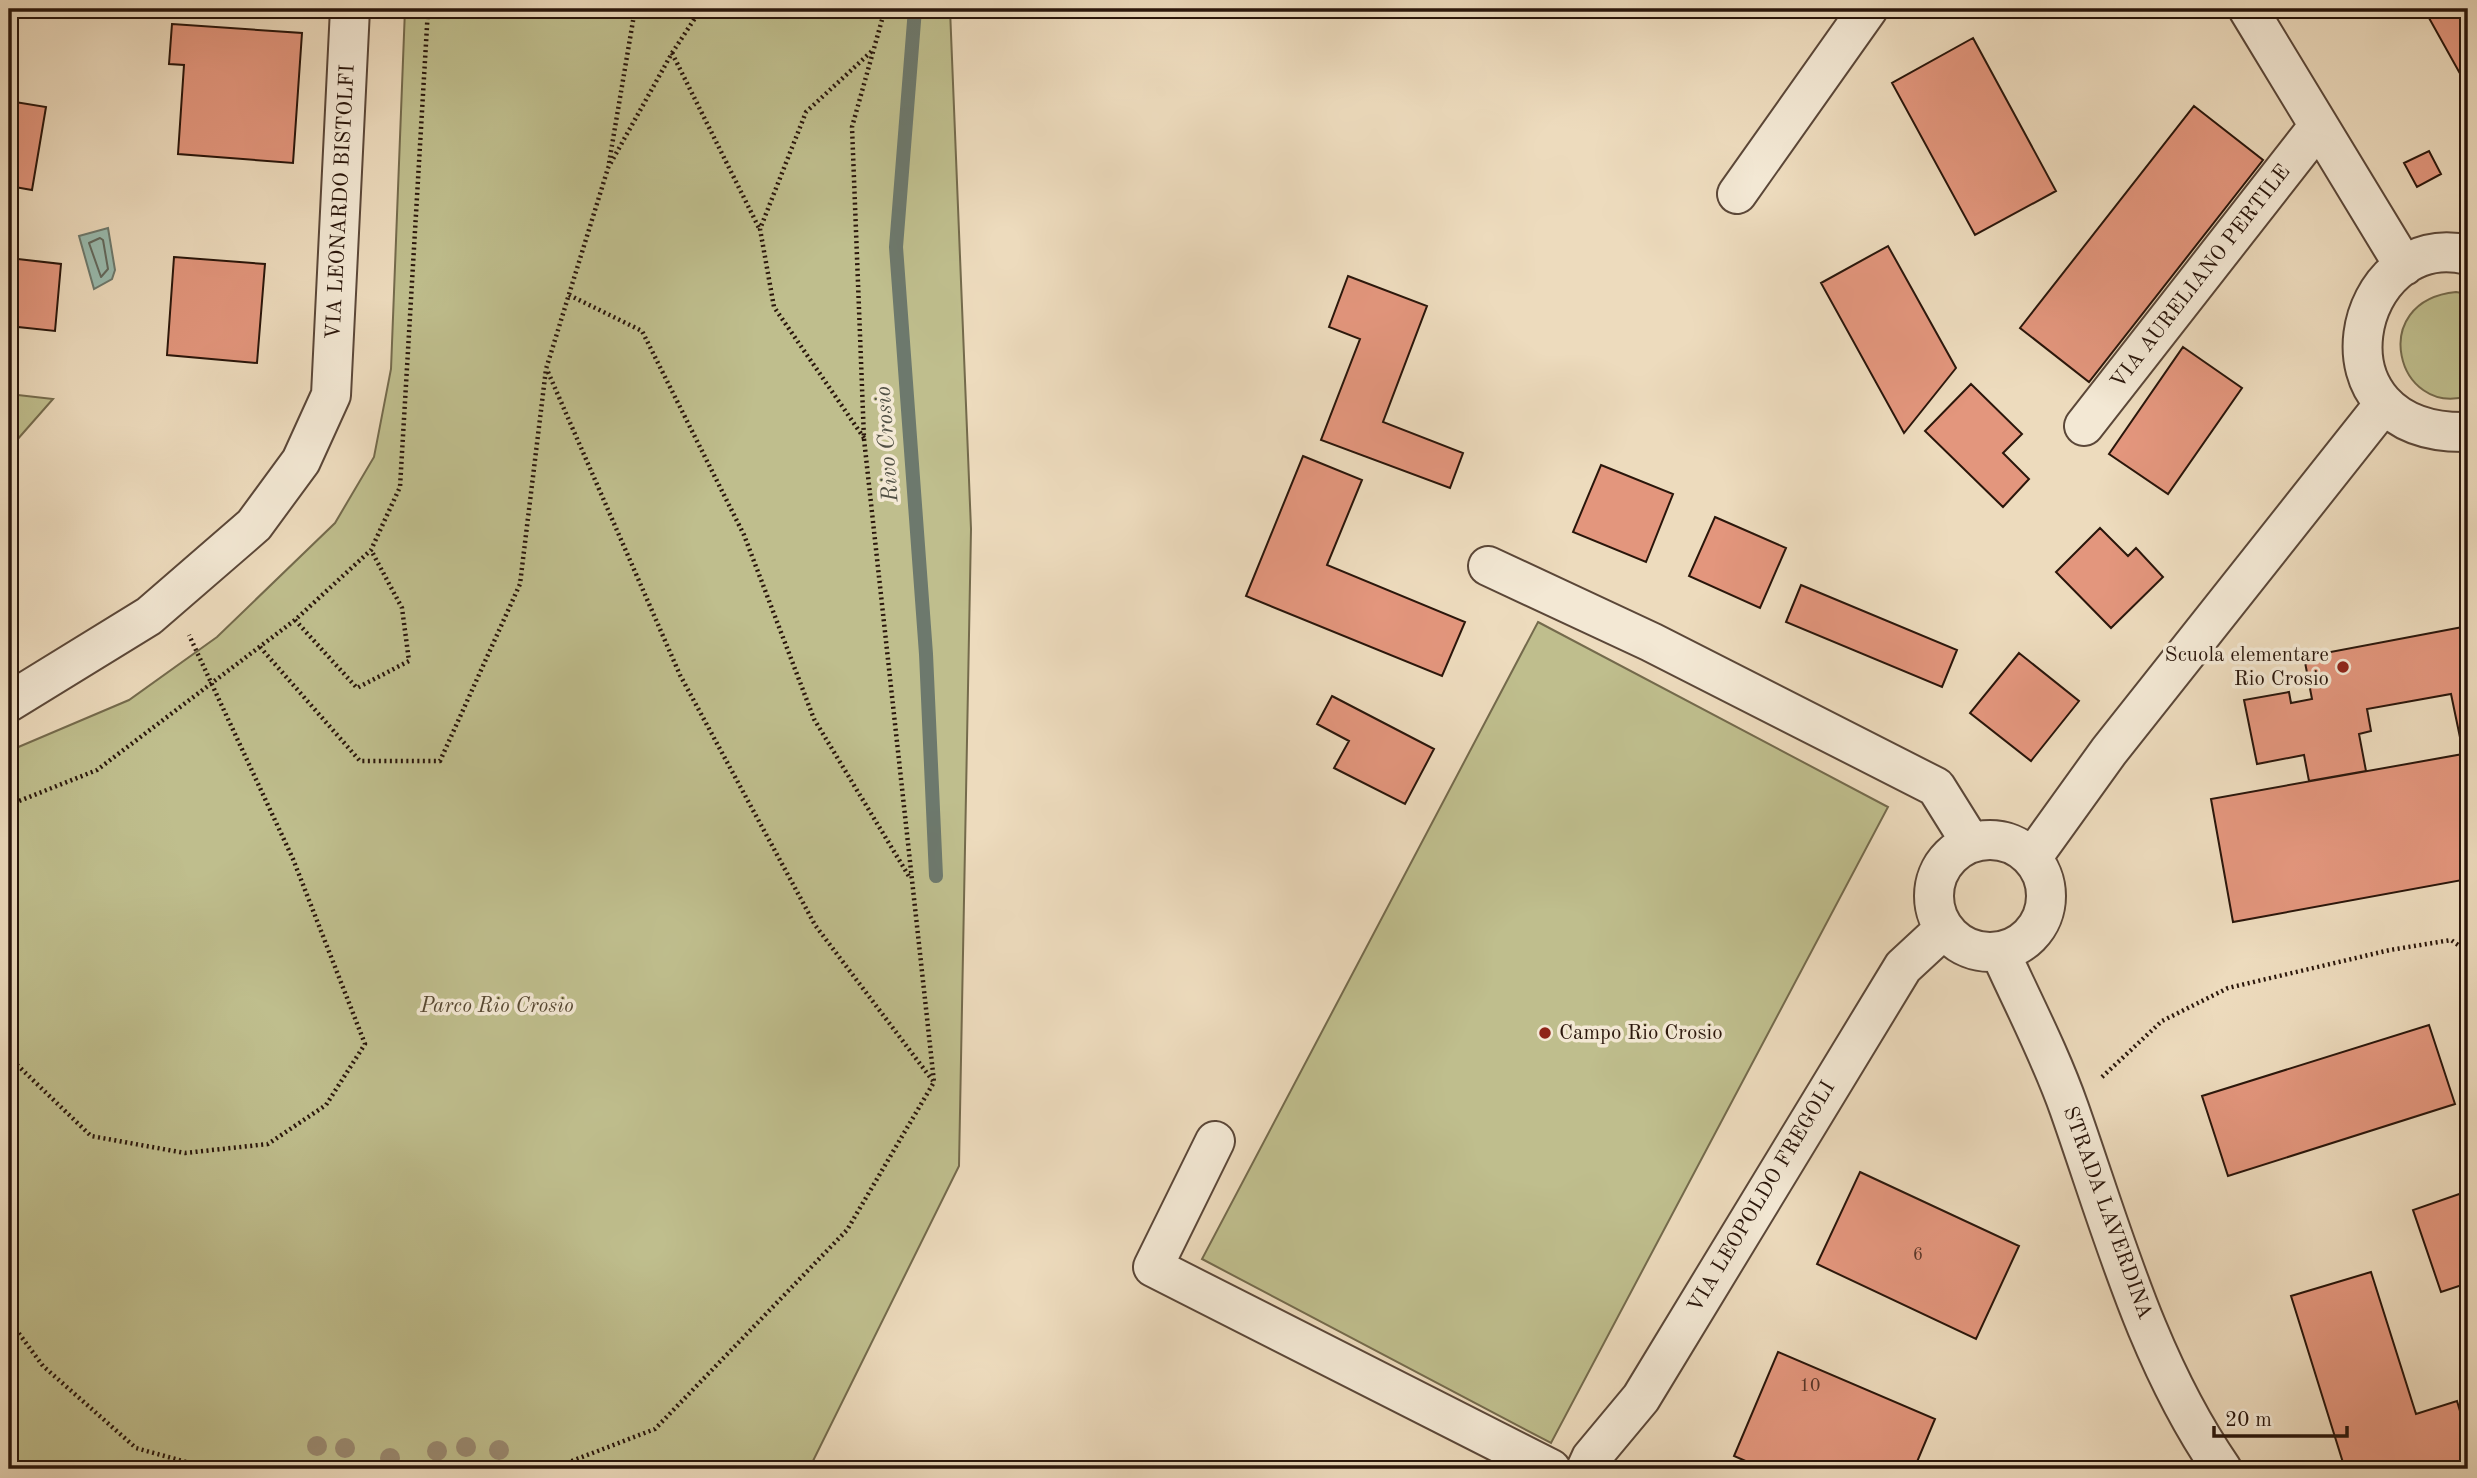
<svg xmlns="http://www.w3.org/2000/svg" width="2477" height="1478" viewBox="0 0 2477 1478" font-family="'Old Standard TT',serif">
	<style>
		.green { fill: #bfbe8d; stroke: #746a4c; stroke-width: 2 }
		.water { fill: #99bbaf; stroke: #6d796d; stroke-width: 2 }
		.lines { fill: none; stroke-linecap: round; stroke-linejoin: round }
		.shore { stroke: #62685d; stroke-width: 2 }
		.stream { stroke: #6d796d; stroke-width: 14 }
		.building { fill: #e3967d; stroke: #2a160b; stroke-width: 2 }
		.minor-casing { stroke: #5b4738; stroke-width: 42 }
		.path { stroke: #2a160b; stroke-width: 4.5; stroke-dasharray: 2 3.5; stroke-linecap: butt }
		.minor { stroke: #f3e8d4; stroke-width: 38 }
		.tree { fill: #9a8a71 }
		.poi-dot { fill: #8f2418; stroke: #f3e8d4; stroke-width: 2.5 }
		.labels { text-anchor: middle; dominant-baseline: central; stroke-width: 7; stroke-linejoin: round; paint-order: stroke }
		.number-label { font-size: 18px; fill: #583628 }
		.street-label { font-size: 21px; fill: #2a160b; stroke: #f3e8d4 }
		.poi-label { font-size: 21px; fill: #2a160b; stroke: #f3e8d4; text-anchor: end }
		.park-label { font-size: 21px; font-style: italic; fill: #574832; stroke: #f3e8d4 }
		.water-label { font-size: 23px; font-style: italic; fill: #515044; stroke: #f3e8d4 }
	</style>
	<rect width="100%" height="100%" fill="#eddbbd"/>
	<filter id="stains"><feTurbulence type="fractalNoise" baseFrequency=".00286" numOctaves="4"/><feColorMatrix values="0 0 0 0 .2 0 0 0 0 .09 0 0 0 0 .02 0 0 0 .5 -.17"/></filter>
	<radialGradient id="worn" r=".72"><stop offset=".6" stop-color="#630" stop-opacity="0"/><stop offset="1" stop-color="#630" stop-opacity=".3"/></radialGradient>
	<path class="green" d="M405,9h545l21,520 -12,637 -150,303h-800v-718l120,-51 88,-63 118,-114 39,-66 17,-88z
		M2456,292l12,2v102c-71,22 -102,-95 -12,-104z
		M9,394l44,5 -44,50z
		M1538,622l350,185 -337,636 -349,-184z"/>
	<path class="water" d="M108,228l7,42 -3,9 -18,10 -15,-53z"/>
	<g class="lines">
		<path class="shore" d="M100,238l3,2 5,29 -7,8 -12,-34z"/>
		<path class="stream" d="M915,9l-19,238 30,407 10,222"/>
	</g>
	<path class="building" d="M2424,9h44v79z
		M172,24l130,9 -9,130 -115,-9 6,-89 -15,-1z
		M1973,38l83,153 -81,44 -83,-152z
		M9,101l37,6 -14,83 -23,-4z
		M2194,106l69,54 -174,222 -69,-54z
		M2429,151l12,23 -24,13 -13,-24z
		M1888,246l68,122 -52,65 -83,-150z
		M174,257l91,7 -8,99 -90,-8z
		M9,258l52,6 -6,67 -46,-5z
		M1348,276l79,30 -44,116 80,31 -13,35 -129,-48 39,-101 -31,-12z
		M2183,347l59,41 -74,106 -59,-40z
		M1971,384l51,50 -19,19 26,26 -26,28 -78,-76z
		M1303,456l59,24 -35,85 138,57 -23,54 -196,-80z
		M1601,465l72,29 -27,68 -73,-30z
		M1715,517l71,31 -26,60 -71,-32z
		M2100,528l28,28 8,-8 27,29 -52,51 -55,-56z
		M1801,585l156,65 -15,37 -156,-65z
		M2468,626v150l-17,-82 -84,15 4,22 -12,3 7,37 -57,10 -5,-26 -47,9 -13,-64 45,-8 2,11 21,-4 -8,-42z
		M2019,653l60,48 -48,60 -61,-48z
		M1332,696l102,53 -29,55 -71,-36 15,-27 -32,-17z
		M2463,754l5,31v94l-235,43 -22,-123z
		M2429,1025l26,79 -227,72 -26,-80z
		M1860,1172l159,74 -43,93 -159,-75z
		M2468,1191v92l-27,9 -28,-82z
		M2371,1272l45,142 41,-13 11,37v31h-123l-54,-173z
		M1778,1352l157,67 -21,50h-150l-30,-13z"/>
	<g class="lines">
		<defs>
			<path id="minor" d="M2248,9l156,257
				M1737,194l131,-185
				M2468,255c-115,-29 -164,181 0,177
				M2084,426l233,-298
				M1488,566l163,76 285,145 35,56
				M9,702l140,-86 105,-91 47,-64 30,-66 19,-386
				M1934 896a56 56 0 1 1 112 0a56 56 0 1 1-112 0Z
				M2032,858l77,-107 275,-347
				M2000,952c23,51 50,102 69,156 43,122 78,253 153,361
				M1215,1141l-62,126 398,202
				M1586,1469l5,-11 50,-60 262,-431 41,-38"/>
		</defs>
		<use href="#minor" class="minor-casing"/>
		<path class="path" d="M672,53l87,175
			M609,163l26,-154
			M569,295l73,36 102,204 70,184 96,159
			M548,372l132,303 135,250 118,156
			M864,438l-90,-131 -14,-78 46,-117 66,-61
			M295,620l62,68 52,-27 -7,-53 -31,-58
			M260,647l100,114h80l80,-177 26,-215 62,-201 64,-115 29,-44
			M9,805l88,-35 198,-150 76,-70 29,-63 28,-478
			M9,1057l82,79 94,17 83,-9 58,-39 39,-61 -72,-185 -104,-224
			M2102,1077l60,-56 66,-33 162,-38 61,-10 17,12
			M9,1320l34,46 93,82 75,21
			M551,1469l104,-40 192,-199 87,-148 -70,-643 -12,-312 33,-118"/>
		<use href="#minor" class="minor"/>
	</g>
	<g class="tree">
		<circle cx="317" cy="1446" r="10"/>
		<circle cx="466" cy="1447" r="10"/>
		<circle cx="345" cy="1448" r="10"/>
		<circle cx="499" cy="1450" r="10"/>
		<circle cx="437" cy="1451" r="10"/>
		<circle cx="390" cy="1458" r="10"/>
	</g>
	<g class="poi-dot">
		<circle cx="2343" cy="667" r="7"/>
		<circle cx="1545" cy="1033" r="7"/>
	</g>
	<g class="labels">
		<g class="number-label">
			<text x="1918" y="1255">6</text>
			<text x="1810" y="1386">10</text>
		</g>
		<g class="street-label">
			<text transform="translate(341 202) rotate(-87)">VIA LEONARDO BISTOLFI</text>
			<text transform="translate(2201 277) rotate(-52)">VIA AURELIANO PERTILE</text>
			<text transform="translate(1762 1197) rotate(-59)">VIA LEOPOLDO FREGOLI</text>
			<text transform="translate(2107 1213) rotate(70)">STRADA LAVERDINA</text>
		</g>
		<g class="poi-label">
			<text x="2329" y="655">Scuola elementare<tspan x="2329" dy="24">Rio Crosio</tspan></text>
			<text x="1559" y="1033" text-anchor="start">Campo Rio Crosio</text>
		</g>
		<g class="park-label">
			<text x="497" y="1006">Parco Rio Crosio</text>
		</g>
		<g class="water-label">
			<text transform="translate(887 444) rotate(-94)">Rivo Crosio</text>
		</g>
	</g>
	<rect width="2477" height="1478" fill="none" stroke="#eddbbd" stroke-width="35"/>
	<rect x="10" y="10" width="2456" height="1457" fill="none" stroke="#2a160b" stroke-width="3.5"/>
	<rect x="18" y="18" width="2442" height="1443" fill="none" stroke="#2a160b" stroke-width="2"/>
	<path d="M2214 1426v10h133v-10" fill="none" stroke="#2a160b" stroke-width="3.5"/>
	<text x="2225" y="1426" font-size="21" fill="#2a160b" stroke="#f3e8d4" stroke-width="5" paint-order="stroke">20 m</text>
	<rect width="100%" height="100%" filter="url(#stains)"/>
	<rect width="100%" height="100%" fill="url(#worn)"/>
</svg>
